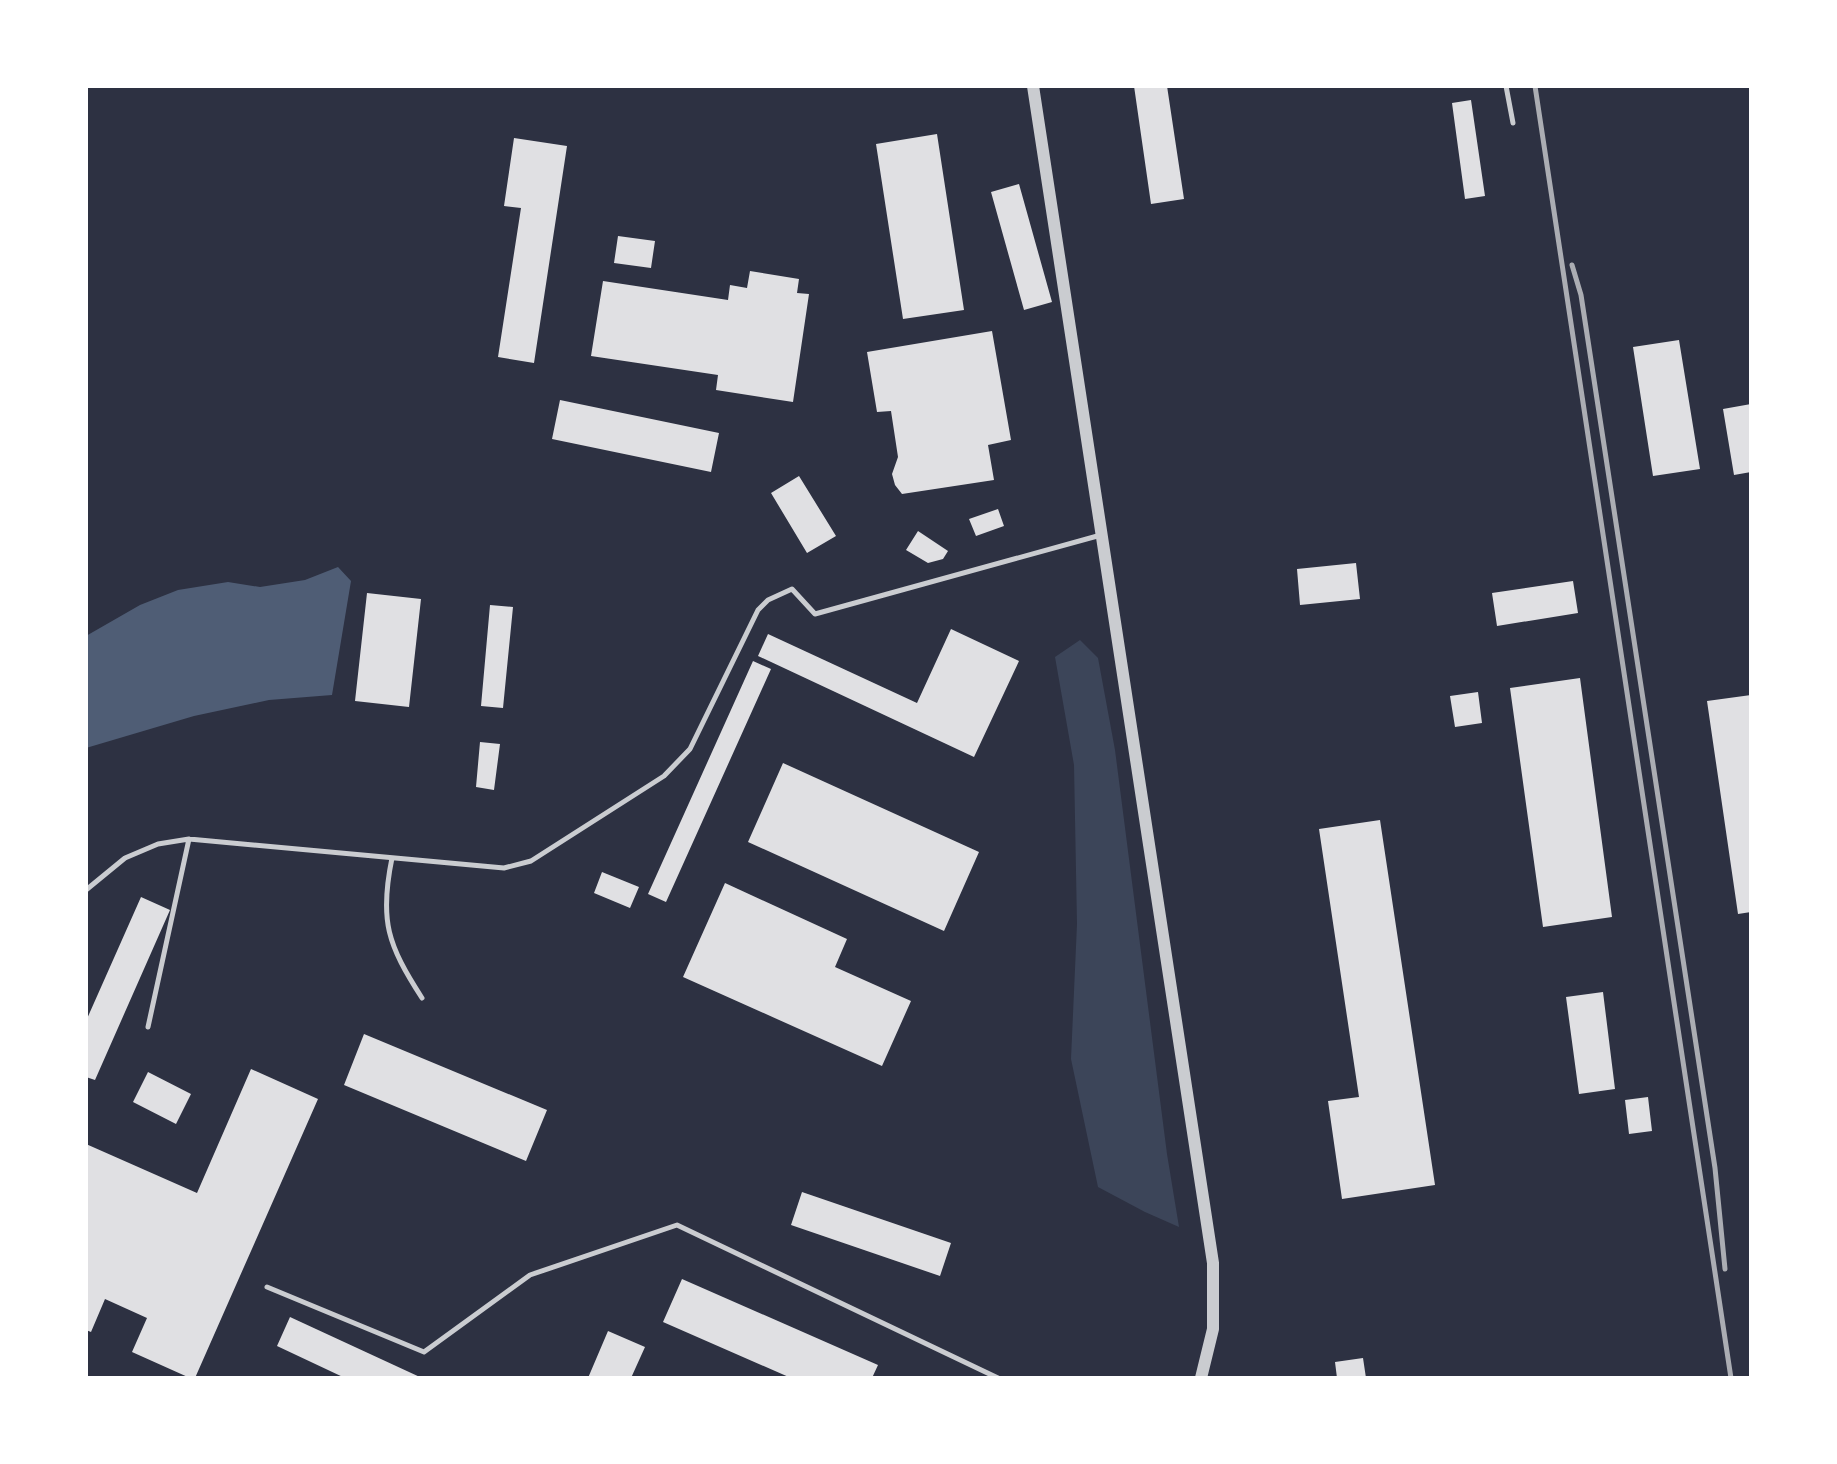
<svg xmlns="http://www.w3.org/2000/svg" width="1837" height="1464" viewBox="0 0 1837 1464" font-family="'PT Sans Narrow',sans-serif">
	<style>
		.green { fill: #3c4559 }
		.water { fill: #4f5d75 }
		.building { fill: #e0e0e3 }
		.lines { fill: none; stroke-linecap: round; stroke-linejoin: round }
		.service { stroke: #caccd0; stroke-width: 5 }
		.tertiary { stroke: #caccd0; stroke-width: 12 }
		.rail { stroke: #abadb3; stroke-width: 5 }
	</style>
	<rect width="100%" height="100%" fill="#2d3142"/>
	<path class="green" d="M1080,640l18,18 17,92 52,404 12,73 -34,-15 -47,-25 -27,-128 6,-135 -3,-159 -19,-108z"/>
	<path class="water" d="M338,567l13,14 -19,114 -63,5 -75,16 -108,32v-112l54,-31 38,-15 50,-8 32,5 45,-7z"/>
	<path class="building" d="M1134,86h33l17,113 -33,5z
		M1471,100l14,96 -20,3 -13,-96z
		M937,134l27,176 -61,9 -27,-175z
		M514,138l53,8 -33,217 -36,-6 23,-149 -17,-2z
		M1019,184l33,118 -28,8 -33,-118z
		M618,236l37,5 -4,27 -37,-5z
		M750,271l49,8 -2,14 12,1 -16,108 -77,-12 2,-15 -127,-19 12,-75 125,19 2,-15 17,3z
		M992,331l19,109 -23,5 6,35 -92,14 -7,-9 -3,-11 6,-17 -7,-46 -14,1 -10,-60z
		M1679,340l21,129 -47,7 -20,-129z
		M560,400l159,33 -8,39 -159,-33z
		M1751,404v68l-17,3 -11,-66z
		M799,476l37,60 -29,17 -36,-60z
		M998,509l6,17 -28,10 -7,-17z
		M918,531l30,20 -5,8 -15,4 -22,-13z
		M1356,563l4,36 -60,6 -3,-36z
		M1573,581l5,32 -81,13 -5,-33z
		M367,593l54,6 -12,108 -54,-6z
		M490,605l23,2 -10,101 -22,-2z
		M951,629l68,32 -45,96 -216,-101 10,-22 149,69z
		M753,661l18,8 -105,233 -18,-8z
		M1580,678l32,239 -69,10 -33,-239z
		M1478,692l4,31 -27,4 -5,-31z
		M1751,695v217l-13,2 -31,-213z
		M480,742l20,2 -6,46 -18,-3z
		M783,763l196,89 -35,79 -196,-89z
		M1380,820l55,365 -93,14 -14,-98 31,-4 -40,-268z
		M602,872l37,15 -9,21 -36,-15z
		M725,883l122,56 -12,28 76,34 -29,65 -199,-89z
		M141,897l29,13 -75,170 -9,-3v-56z
		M1603,992l12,97 -36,5 -13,-97z
		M364,1034l183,76 -21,51 -182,-76z
		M251,1069l67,30 -123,279h-5l-58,-26 15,-34 -42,-19 -14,33 -5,-2v-186l111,49z
		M148,1072l43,22 -15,30 -43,-22z
		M1648,1097l4,34 -23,3 -4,-34z
		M802,1192l149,51 -11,33 -149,-51z
		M682,1279l196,86 -6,13h-81l-128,-56z
		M290,1317l132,61h-77l-68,-32z
		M608,1331l37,16 -14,31h-43z
		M1363,1358l3,20h-29l-2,-16z"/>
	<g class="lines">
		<path class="service" d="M1506,86l7,37
			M392,858c-13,63 -4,87 30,140
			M86,890l39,-32 33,-14 31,-5 315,29 27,-7 133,-85 26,-27 68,-139 10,-10 24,-11 23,25 286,-79
			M148,1027l41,-188
			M267,1287l157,65 106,-77 147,-50 321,153"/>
		<path class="tertiary" d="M1033,86l180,1177v66l-12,49"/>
		<path class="rail" d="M1535,86l196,1292
			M1572,265l9,30 134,873 10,101"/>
	</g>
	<rect width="1837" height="1464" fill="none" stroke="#ffffff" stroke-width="176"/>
</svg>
